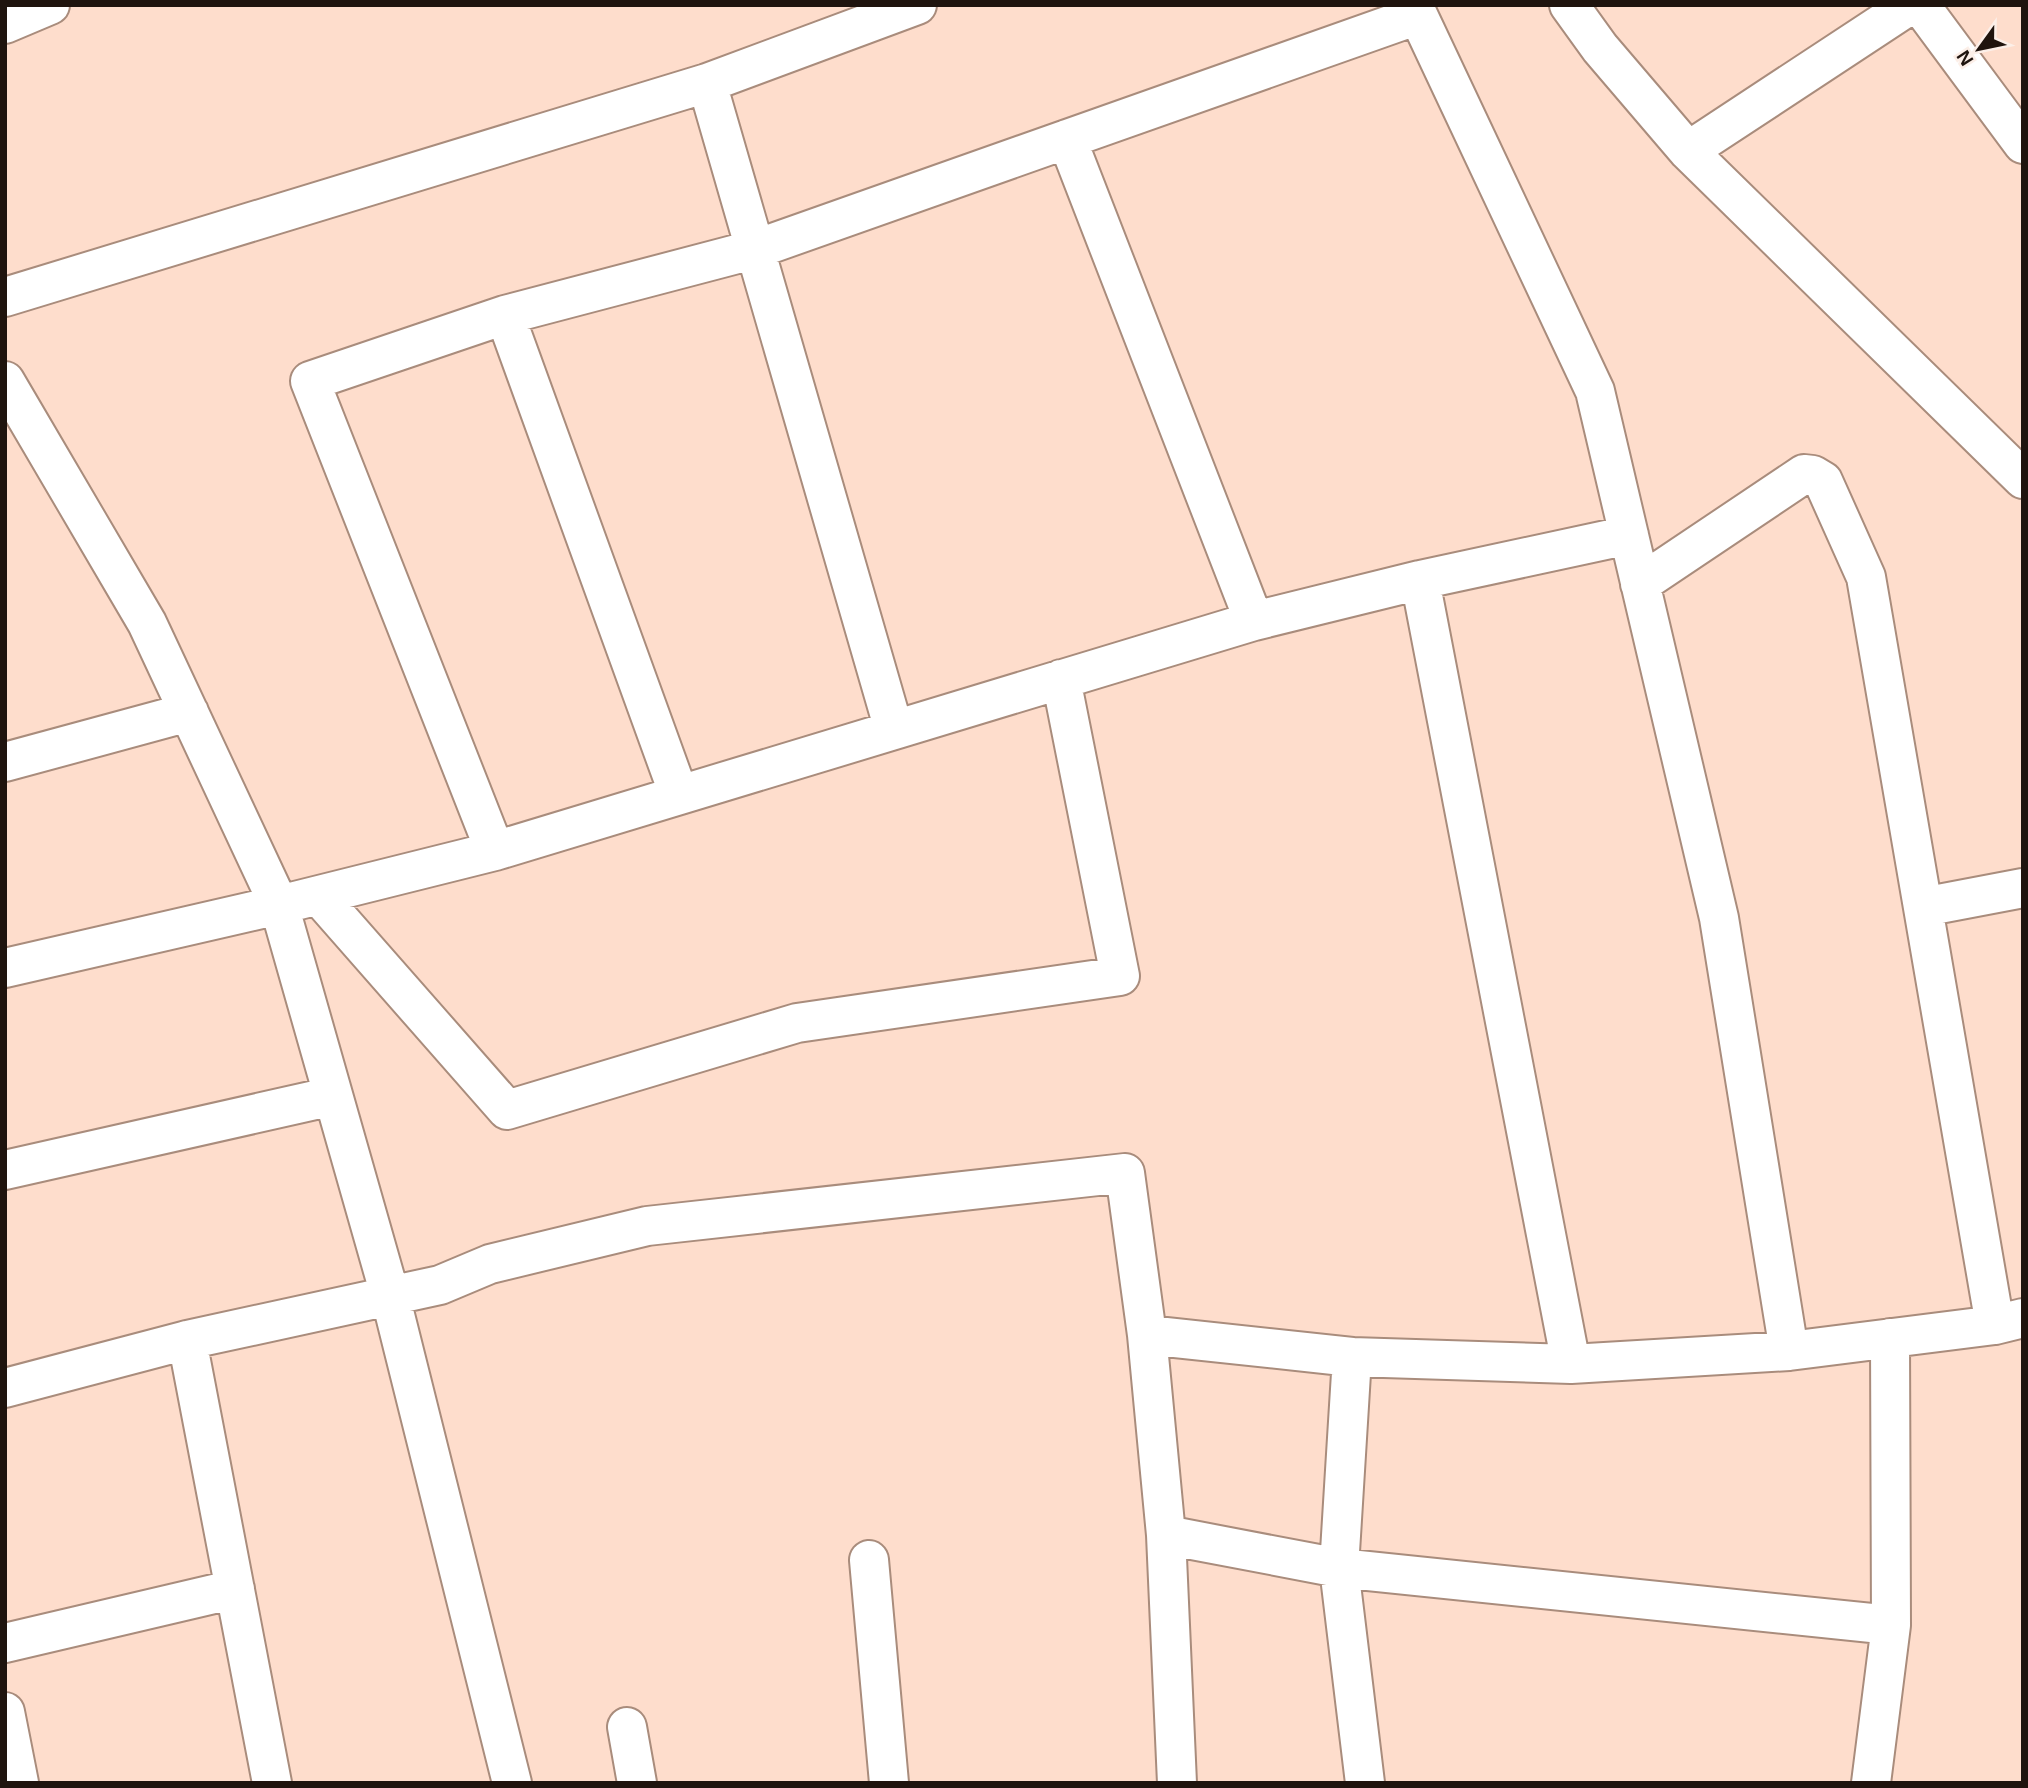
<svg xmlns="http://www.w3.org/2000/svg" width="2028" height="1788" viewBox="0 0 2028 1788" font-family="Helvetica,sans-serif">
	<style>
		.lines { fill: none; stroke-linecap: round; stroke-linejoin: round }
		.minor-casing { stroke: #a98c7c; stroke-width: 42 }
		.minor { stroke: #fff; stroke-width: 38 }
	</style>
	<rect width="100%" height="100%" fill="#feddcc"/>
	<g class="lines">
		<defs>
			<path id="minor" d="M1569,5l31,43 88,103 335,328
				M1920,5l103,139
				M5,24l45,-19
				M707,83l210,-78
				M1067,139l187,482
				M1688,151l222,-146
				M5,297l702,-214 187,647
				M505,315l174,480
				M5,381l142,242 132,282 216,-54 759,-230 166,-41 151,784
				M1420,580l209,-45
				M1640,584l164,-110 9,1 10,6 43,96 129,748
				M5,762l184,-50
				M495,851l-185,-470 195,-66 251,-66 662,-234 177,376 124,527 70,433
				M319,896l188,214 290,-87 323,-47 -59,-297
				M1923,907l100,-19
				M5,968l274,-63 111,390 122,488
				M5,1170l328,-74
				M1147,1335l19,200 11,248
				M1890,1338l1,287
				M187,1340l85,443
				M1352,1357l219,7 218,-13 206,-26 28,-7
				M5,1388l182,-48 253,-55 50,-21 157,-38 478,-53 22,162 205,22 -13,211 26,215
				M1166,1535l173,33 552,57 -20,158
				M869,1560l20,223
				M5,1643l230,-54
				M5,1712l14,71
				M627,1727l10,56"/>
		</defs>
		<use href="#minor" class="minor-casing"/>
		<use href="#minor" class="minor"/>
	</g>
	<rect width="2028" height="1788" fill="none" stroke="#1f140e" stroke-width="14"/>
	<g transform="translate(1979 49) rotate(237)" stroke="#fcefe8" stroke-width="5" paint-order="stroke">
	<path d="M0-5L12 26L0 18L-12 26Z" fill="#1f140e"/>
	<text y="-10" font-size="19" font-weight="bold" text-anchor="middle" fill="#1f140e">N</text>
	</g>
</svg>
